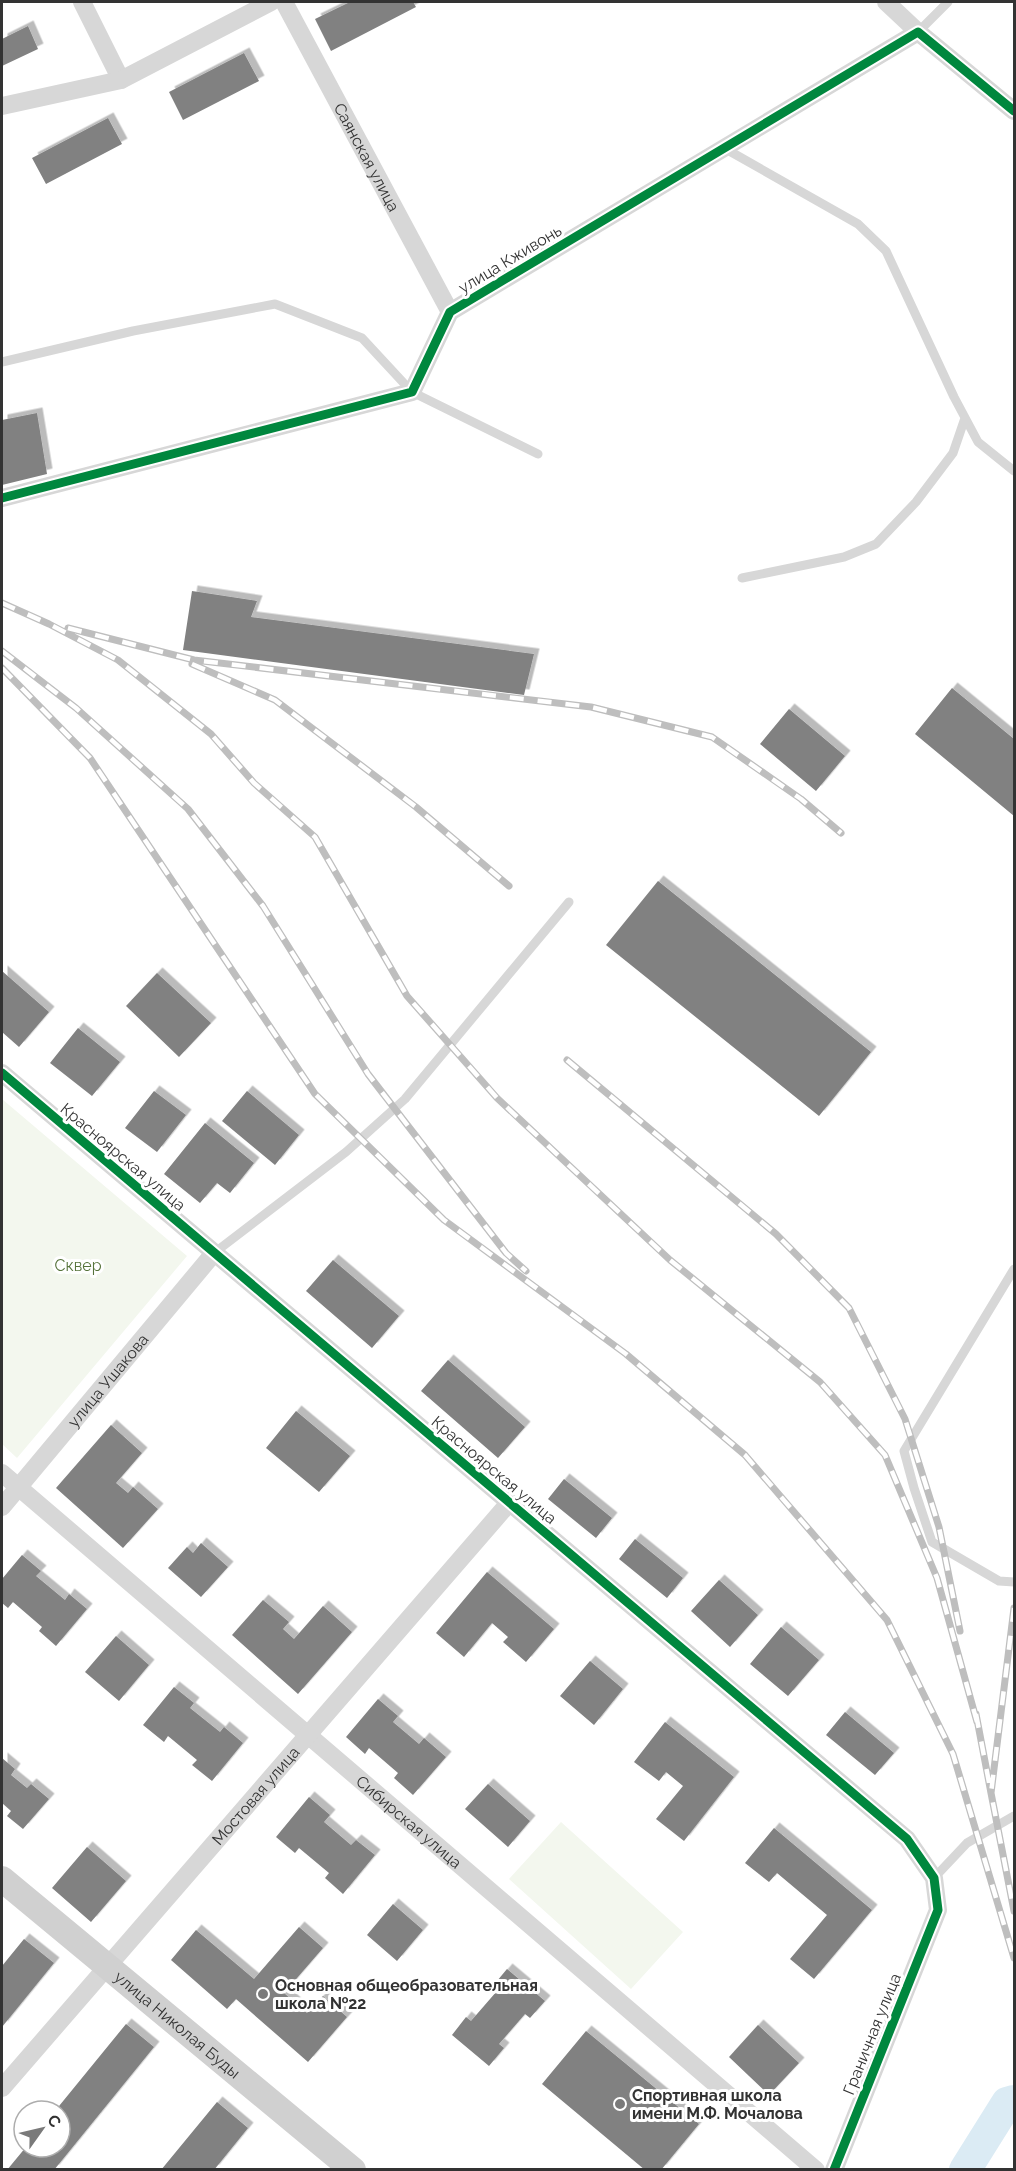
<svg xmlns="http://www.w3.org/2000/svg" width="1016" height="2171" viewBox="0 0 1016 2171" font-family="Raleway,sans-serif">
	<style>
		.green { fill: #f3f7ee }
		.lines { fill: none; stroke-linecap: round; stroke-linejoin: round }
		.river { stroke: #dbebf4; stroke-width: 32 }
		.building { fill: #818181; filter: url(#shadow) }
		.lane { stroke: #d7d7d7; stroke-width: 9 }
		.street { stroke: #d7d7d7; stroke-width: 18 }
		.secondary { stroke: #d0d0d0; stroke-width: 26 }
		.rail-casing { stroke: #bebebe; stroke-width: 7 }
		.rail { stroke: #fff; stroke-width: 4.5; stroke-dasharray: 14; stroke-linecap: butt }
		.cycleway-casing { stroke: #fff; stroke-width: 13 }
		.cycleway { stroke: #00873e; stroke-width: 9 }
		.poi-dot { fill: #7a7a7a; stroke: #fff; stroke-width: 2 }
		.labels { text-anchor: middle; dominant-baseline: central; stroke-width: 6; stroke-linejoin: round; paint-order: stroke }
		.street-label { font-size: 16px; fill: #333; stroke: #fff }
		.park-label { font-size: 16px; fill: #56733b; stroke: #fff }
		.poi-label { font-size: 16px; font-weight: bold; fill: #333; stroke: #fff; text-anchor: start }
	</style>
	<defs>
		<filter id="shadow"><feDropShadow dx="5.5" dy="-5.5" stdDeviation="0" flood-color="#0004"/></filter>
	</defs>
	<rect width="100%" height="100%" fill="#fff"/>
	<path class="green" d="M2,1099l185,157 -170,202 -15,-14z
		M561,1822l122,110 -52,57 -122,-110z"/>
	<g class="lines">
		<path class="river" d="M965,2170l42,-67 7,-2"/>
	</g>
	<path class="building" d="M350,2h63l3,5 -85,44 -16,-32z
		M28,26l10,23 -36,17v-27z
		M244,53l15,28 -76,39 -14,-28z
		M108,118l14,26 -76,40 -14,-26z
		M37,413l10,61 -45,11v-65z
		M192,591l65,10 -6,16 283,37 -10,41 -341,-45z
		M952,688l62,51v77l-99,-82z
		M789,709l56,47 -29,35 -56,-47z
		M658,881l213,171 -52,64 -213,-171z
		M2,971l47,41 -30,35 -17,-15z
		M157,973l54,50 -32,34 -53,-51z
		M78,1028l42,34 -28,34 -42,-33z
		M154,1091l32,24 -29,37 -32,-24z
		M247,1091l52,44 -24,30 -53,-44z
		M205,1123l49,40 -24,30 -13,-10 -17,20 -36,-29z
		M333,1260l66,56 -27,32 -66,-57z
		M448,1360l77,67 -27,31 -77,-67z
		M296,1411l54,45 -31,36 -53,-44z
		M111,1425l31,28 -26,30 12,10 5,-6 25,22 -35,39 -67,-60z
		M564,1479l48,39 -16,20 -48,-39z
		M635,1539l48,39 -16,20 -48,-39z
		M201,1543l27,24 -27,30 -33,-29 19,-21 6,6z
		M22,1555l19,16 -5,5 29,24 4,-6 18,15 -31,37 -17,-15 3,-4 -29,-25 -5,6 -6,-5v-24z
		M487,1572l67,57 -28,33 -23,-20 5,-5 -16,-14 -28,34 -28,-24z
		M719,1580l39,35 -28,32 -39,-36z
		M263,1600l26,22 -6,7 11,10 29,-33 29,26 -54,62 -66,-59z
		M781,1627l38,33 -31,36 -38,-32z
		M116,1636l33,29 -30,36 -34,-29z
		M590,1661l33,28 -29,36 -34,-29z
		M174,1687l20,16 -4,5 30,24 4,-5 19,16 -31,38 -20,-16 5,-5 -29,-24 -4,6 -21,-17z
		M378,1699l20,17 -5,6 26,22 5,-6 22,19 -33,38 -19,-17 4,-5 -29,-25 -4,6 -19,-17z
		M845,1712l49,41 -19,22 -49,-40z
		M665,1722l69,55 -50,64 -28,-22 27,-33 -17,-14 -7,9 -25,-19z
		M2,1758l13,11 -4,6 16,13 4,-4 18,15 -26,30 -16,-13 4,-5 -9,-8z
		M488,1784l42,37 -22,26 -43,-38z
		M309,1797l21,18 -6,7 27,23 5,-5 19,15 -32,39 -18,-16 4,-5 -30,-25 -4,5 -19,-16z
		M774,1828l98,82 -58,69 -24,-20 37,-44 -50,-42 -8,9 -24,-19z
		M87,1847l39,34 -35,41 -39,-34z
		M393,1904l30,26 -26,31 -30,-26z
		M299,1927l24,21 -39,45 23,20 16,-17 24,21 -39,45 -72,-63 -9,10 -56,-49 25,-30 58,49z
		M24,1939l30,24 -52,64v-61z
		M507,1969l38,32 -15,17 -5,-4 -26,30 5,4 -15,18 -37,-31 14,-18 5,4 26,-30 -5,-4z
		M126,2024l28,23 -100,123h-47l19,-23h34v-36h-5z
		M758,2025l41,38 -30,32 -40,-38z
		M586,2031l113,93 -38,46h-16l-103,-86z
		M217,2102l31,26 -34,42h-53z"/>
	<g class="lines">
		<path class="lane" d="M918,32l30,-30
			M724,148l134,76 28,27 68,146 24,45 36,29
			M2,362l131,-31 142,-27 87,34 50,54 126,62
			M742,578l102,-21 32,-13 40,-42 37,-49 12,-35
			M214,1253l132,-101 59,-53 164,-197
			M1014,1269l-110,182 10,37 18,54 67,39 15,1
			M934,1878l33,-35 47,-27"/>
		<g class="street">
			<path d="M82,2l39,78"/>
			<path id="s1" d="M284,2l166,310"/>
			<path d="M886,2l32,30"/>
			<path d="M2,106l119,-26 150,-78"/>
			<path d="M2,498l410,-106 38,-80 468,-280 96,79"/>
			<path d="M2,1073l905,766 27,39 4,32 -104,260"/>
			<path id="s2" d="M2,1473l814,697"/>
			<path id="s3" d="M2,1507l212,-254"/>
			<path id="s4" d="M2,2088l507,-585"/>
		</g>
		<path class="secondary" id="s5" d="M2,1879l351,291"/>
		<defs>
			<path id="rail" d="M2,603l47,21 69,36 93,74 43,49 61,54 92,159 90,102 173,162 150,122 65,73 52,123 40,144
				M68,628l126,32 397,47 121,30 89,62 40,34
				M2,651l74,57 112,101 75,97 105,168 138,179 20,18
				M192,664l83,36 141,107 93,79
				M2,668l88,90 225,336 129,126 182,134 119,101 142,165 66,134 61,204
				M567,1060l209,174 73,74 56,111 34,108 21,104
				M1014,1608l-23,185 23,118
				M976,1714l15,79"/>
		</defs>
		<use href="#rail" class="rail-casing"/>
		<use href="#rail" class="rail"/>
		<defs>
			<path id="cycleway" d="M2,498l410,-106 38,-80 468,-280 96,79
				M2,1073l905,766 27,39 4,32 -104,260"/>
		</defs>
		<use href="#cycleway" class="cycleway-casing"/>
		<use href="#cycleway" class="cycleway"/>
	</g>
	<g class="poi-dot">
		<circle cx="263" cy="1994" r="6"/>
		<circle cx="620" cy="2104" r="6"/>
	</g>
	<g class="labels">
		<g class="street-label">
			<text stroke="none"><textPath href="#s1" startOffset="176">Саянская улица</textPath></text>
			<text transform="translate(510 259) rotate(-31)">улица Кживонь</text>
			<text transform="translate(123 1157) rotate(40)">Красноярская улица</text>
			<text stroke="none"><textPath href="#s3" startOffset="165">улица Ушакова</textPath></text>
			<text transform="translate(494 1470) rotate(40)">Красноярская улица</text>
			<text stroke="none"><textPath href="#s4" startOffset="387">Мостовая улица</textPath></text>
			<text stroke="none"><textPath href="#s2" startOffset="536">Сибирская улица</textPath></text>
			<text stroke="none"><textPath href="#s5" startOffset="228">улица Николая Буды</textPath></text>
			<text transform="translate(872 2034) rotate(-68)">Граничная улица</text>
		</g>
		<g class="park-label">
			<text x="78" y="1265">Сквер</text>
		</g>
		<g class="poi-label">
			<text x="275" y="1985">Основная общеобразовательная<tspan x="275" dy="18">школа №22</tspan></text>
			<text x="632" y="2095">Спортивная школа<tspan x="632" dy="18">имени М.Ф. Мочалова</tspan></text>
		</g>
	</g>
	<rect width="1016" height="2171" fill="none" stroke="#333333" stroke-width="6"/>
	<g transform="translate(42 2129) rotate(56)"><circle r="28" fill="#ffffff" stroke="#adadad" stroke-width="1.5"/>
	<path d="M0-4.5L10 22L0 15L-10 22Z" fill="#7a7a7a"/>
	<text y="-9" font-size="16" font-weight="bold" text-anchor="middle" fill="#333333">С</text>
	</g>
</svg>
